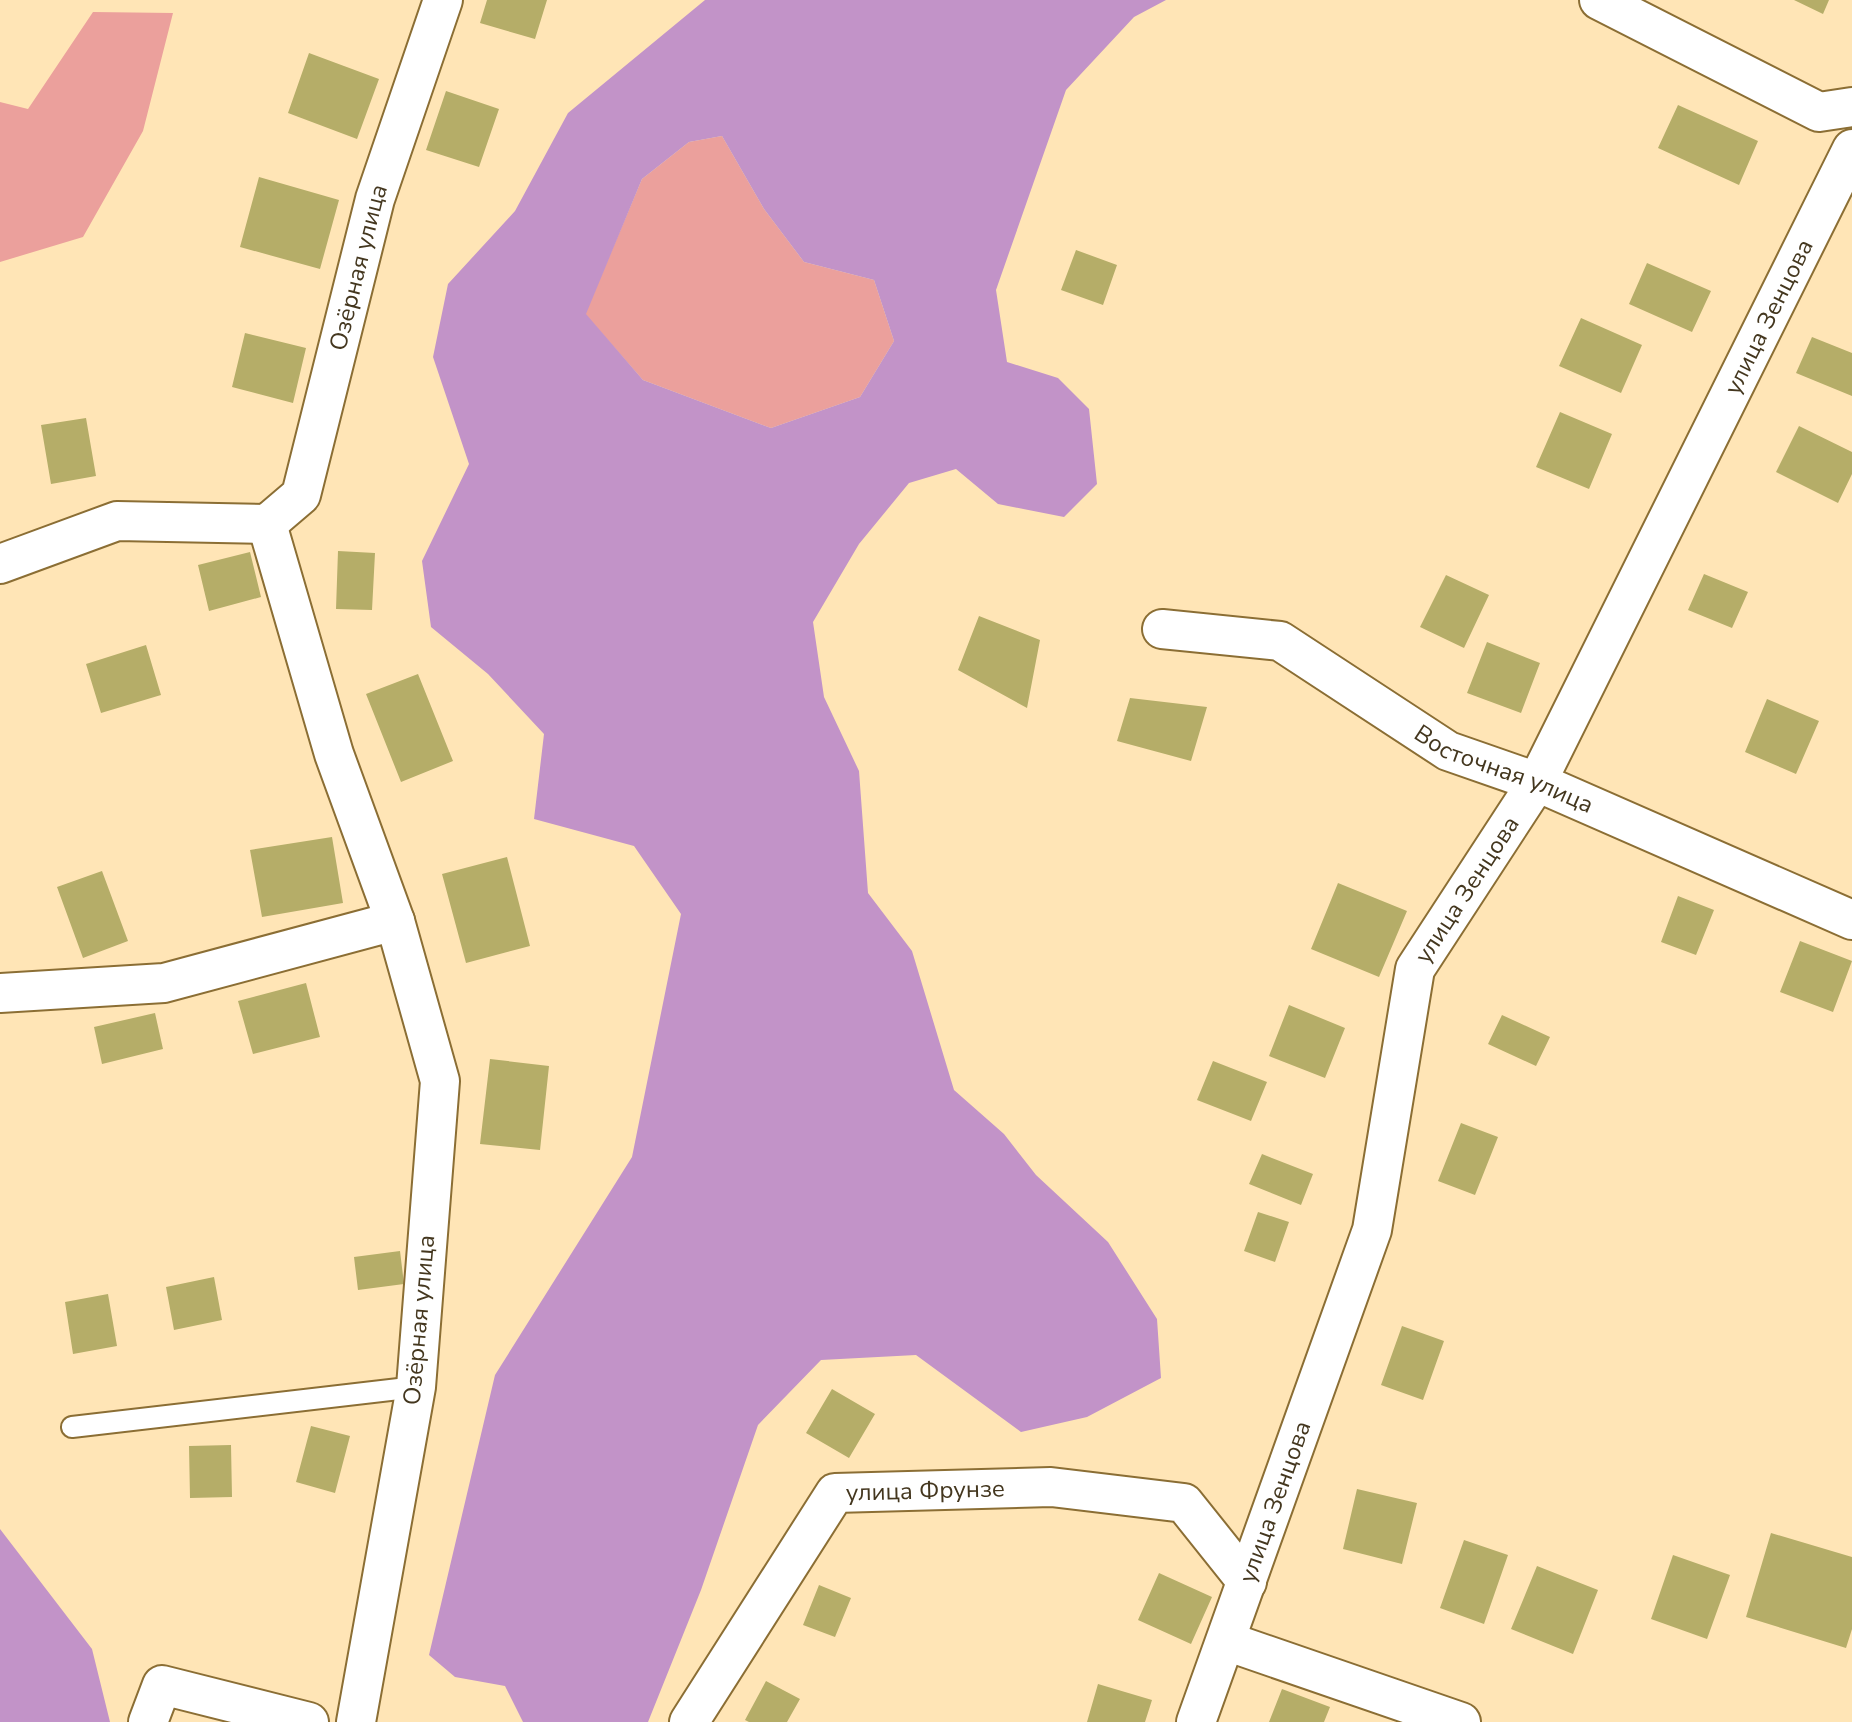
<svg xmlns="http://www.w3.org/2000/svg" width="1852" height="1722" viewBox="0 0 1852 1722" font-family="'Nunito Sans',sans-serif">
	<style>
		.forest { fill: #eba09c }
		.water { fill: #c293c8; fill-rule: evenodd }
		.building { fill: #b5ad68 }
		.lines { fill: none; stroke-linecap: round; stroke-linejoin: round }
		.service-casing { stroke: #8b6e34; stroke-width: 24 }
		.minor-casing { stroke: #8b6e34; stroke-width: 42 }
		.service { stroke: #fff; stroke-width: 20 }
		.minor { stroke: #fff; stroke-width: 38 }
		.labels { text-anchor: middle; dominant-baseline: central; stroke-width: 6; stroke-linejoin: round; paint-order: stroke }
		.street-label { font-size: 24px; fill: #44371f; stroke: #fff }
	</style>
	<rect width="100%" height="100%" fill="#ffe5b6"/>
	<path class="forest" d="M93,12l80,1 -30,118 -60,106 -83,25v-160l28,7z
		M722,136l42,73 40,53 70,18 20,61 -34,56 -89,31 -128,-48 -58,-66 57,-135 47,-37z"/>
	<path class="water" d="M705,0h461l-32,17 -68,73 -70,200 11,72 51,16 31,31 8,75 -33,33 -66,-13 -42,-35 -47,14 -50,61 -46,78 11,75 35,74 9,122 44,58 42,139 50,44 32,41 72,67 49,77 4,59 -74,39 -66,15 -105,-77 -95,5 -63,65 -57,165 -53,132h-125l-18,-36 -50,-9 -26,-22 66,-280 137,-218 49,-243 -47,-68 -100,-27 10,-85 -56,-60 -57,-47 -9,-66 47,-97 -36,-107 15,-73 67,-73 53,-98zM722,136l42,73 40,53 70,18 20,61 -34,56 -89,31 -128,-48 -57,-66 56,-135 47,-37z
		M0,1529l92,120 18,73h-110z"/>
	<path class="building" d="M487,0h60l-12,39 -55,-16z
		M1794,0h35l-6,14z
		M309,53l70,26 -22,60 -69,-26z
		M446,91l53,18 -20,58 -53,-17z
		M1678,105l80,36 -19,44 -81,-37z
		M259,177l80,23 -19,69 -80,-22z
		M1076,250l41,15 -14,40 -42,-15z
		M1647,263l64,28 -19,41 -63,-28z
		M1581,318l61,27 -21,48 -62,-27z
		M245,333l61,15 -13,55 -61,-16z
		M1812,337l40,16v43l-56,-23z
		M1560,412l52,22 -23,55 -53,-22z
		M86,418l10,58 -45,8 -10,-59z
		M1799,426l53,26v22l-14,29 -62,-31z
		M338,551l37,2 -3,57 -36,-1z
		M250,552l11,45 -52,14 -11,-46z
		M1704,574l44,18 -16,36 -44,-18z
		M1446,575l43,20 -25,53 -44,-21z
		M979,616l61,24 -13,68 -69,-38z
		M1487,642l53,21 -19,50 -54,-20z
		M146,645l15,50 -60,18 -15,-49z
		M418,674l35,87 -52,21 -35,-88z
		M1130,698l77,9 -16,54 -74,-20z
		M1767,699l52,22 -23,53 -51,-22z
		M332,837l11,66 -81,14 -12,-67z
		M507,857l23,89 -64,17 -24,-89z
		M102,871l26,70 -45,17 -26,-71z
		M1338,883l69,28 -28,66 -68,-28z
		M1678,896l36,14 -18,45 -35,-13z
		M1800,941l52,20 -19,51 -53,-20z
		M306,983l14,54 -67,17 -15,-53z
		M1289,1005l56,23 -20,50 -56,-22z
		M155,1013l8,36 -61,15 -8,-37z
		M1502,1015l48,22 -14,29 -48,-22z
		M490,1059l59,7 -9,84 -60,-6z
		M1213,1061l54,21 -16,39 -54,-21z
		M1461,1123l37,14 -23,58 -37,-14z
		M1262,1154l51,20 -12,31 -52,-21z
		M1258,1212l31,10 -14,40 -31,-11z
		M400,1251l4,33 -46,6 -4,-33z
		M214,1277l8,43 -48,10 -8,-43z
		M108,1294l9,52 -44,8 -8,-52z
		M1402,1326l42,15 -21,59 -42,-15z
		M832,1389l43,25 -26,44 -43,-25z
		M311,1426l39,10 -15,57 -39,-11z
		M231,1445l1,52 -42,1 -1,-52z
		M1357,1489l60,14 -15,61 -59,-15z
		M1771,1533l81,24v72l-6,19 -100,-31z
		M1464,1540l44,15 -24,69 -44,-16z
		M1673,1555l57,20 -23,64 -56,-20z
		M1537,1566l61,24 -25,64 -62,-25z
		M1159,1573l53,24 -21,47 -53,-24z
		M819,1585l32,13 -16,39 -32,-12z
		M766,1681l34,18 -13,23h-38l-4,-2z
		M1098,1684l54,16 -7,22h-58z
		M1282,1689l48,18 -6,15h-55z"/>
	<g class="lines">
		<defs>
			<path id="service" d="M72,1427l344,-40"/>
			<g id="minor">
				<path d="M1599,0l220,112 33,-5"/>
				<path d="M267,524l67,230 61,167 45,160 -24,306 -60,335"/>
				<path id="s1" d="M0,564l117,-43 150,3 34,-29 74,-296 68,-199"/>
				<path id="s2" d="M1162,629l118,12 168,110 89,31 315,138"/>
				<path d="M0,993l164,-10 231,-62"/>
				<path d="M1226,1641l235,81"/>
				<path d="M148,1722l14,-37 147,37"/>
				<path id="s3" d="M689,1722l146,-229 216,-6 133,16 63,79"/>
				<path id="s4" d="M1196,1722l176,-492 43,-261 122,-187 315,-633"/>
			</g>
		</defs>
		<use href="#service" class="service-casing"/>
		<use href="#minor" class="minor-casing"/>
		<use href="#service" class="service"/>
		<use href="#minor" class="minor"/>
	</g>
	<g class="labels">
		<g class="street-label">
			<text stroke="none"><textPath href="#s1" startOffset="554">Озёрная улица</textPath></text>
			<text stroke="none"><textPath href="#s4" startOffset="1530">улица Зенцова</textPath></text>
			<text stroke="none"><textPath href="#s2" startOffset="378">Восточная улица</textPath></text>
			<text stroke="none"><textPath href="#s4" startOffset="882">улица Зенцова</textPath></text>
			<text transform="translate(419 1320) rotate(-85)">Озёрная улица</text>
			<text stroke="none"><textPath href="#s3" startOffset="362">улица Фрунзе</textPath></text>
			<text stroke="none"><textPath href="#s4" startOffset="234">улица Зенцова</textPath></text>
		</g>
	</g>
</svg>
